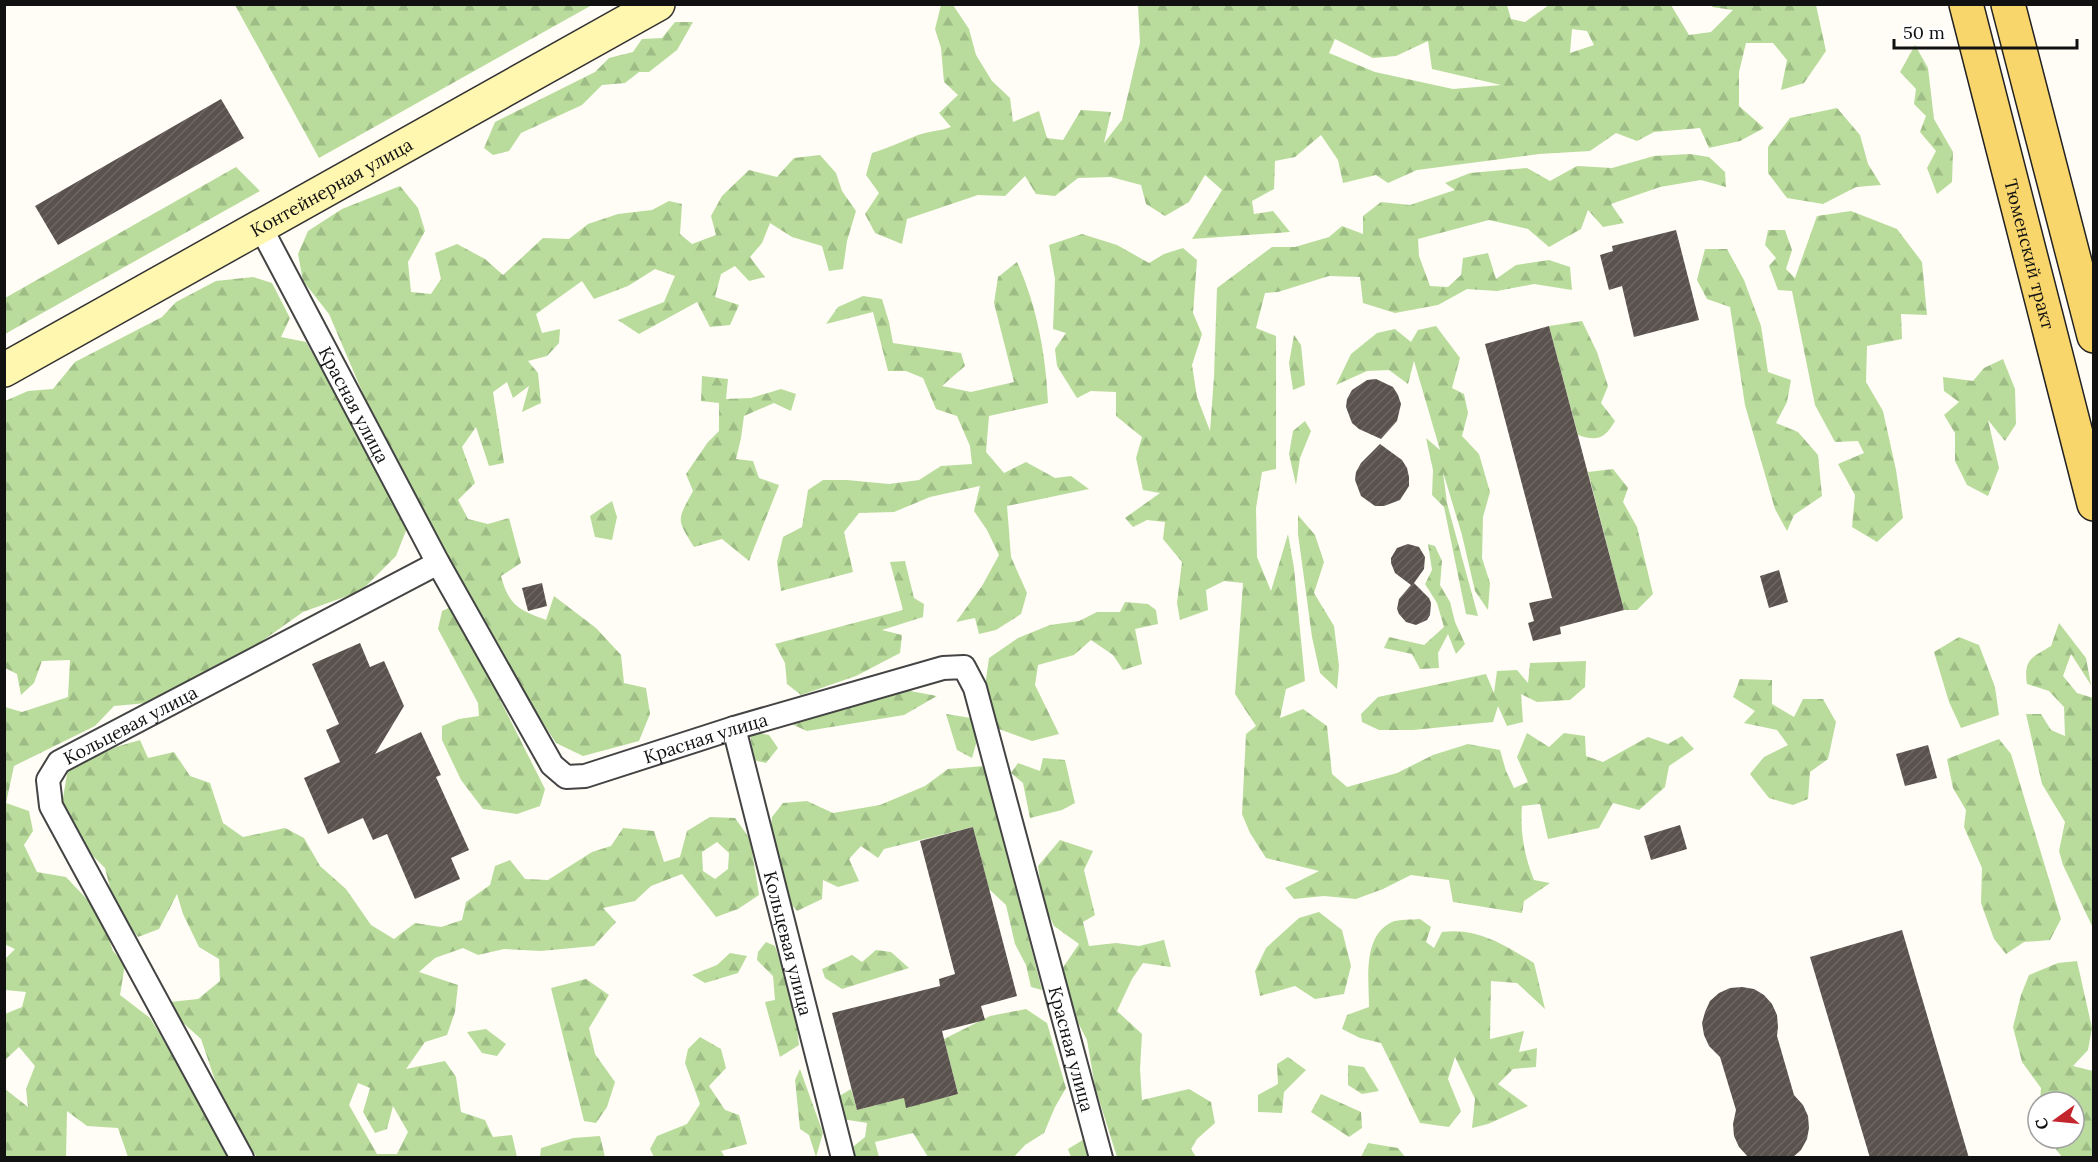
<svg xmlns="http://www.w3.org/2000/svg" width="2098" height="1162" viewBox="0 0 2098 1162" font-family="Lora,serif">
	<style>
		.forest { fill: url(#forest-firs); fill-rule: evenodd }
		.building { fill: url(#building-hatch) }
		.lines { fill: none; stroke-linecap: round; stroke-linejoin: round }
		.street-casing { stroke: #444; stroke-width: 26 }
		.secondary-casing { stroke: #333; stroke-width: 36 }
		.primary-casing { stroke: #222; stroke-width: 36 }
		.street { stroke: #fff; stroke-width: 22 }
		.secondary { stroke: #fff6b0; stroke-width: 33 }
		.primary { stroke: #f9d66b; stroke-width: 33 }
		.labels { text-anchor: middle; dominant-baseline: central; stroke-width: 6; stroke-linejoin: round; paint-order: stroke }
		.street-label { font-size: 18px; fill: #111; stroke: #fff }
	</style>
	<defs>
		<pattern id="forest-firs" width="22" height="20" patternUnits="userSpaceOnUse" patternTransform="scale(1.5)"><rect width="22" height="20" fill="#b9dc9c"/><path d="M5 1l3.5 6h-7zM16 11l3.5 6h-7z" fill="#9ebc85"/></pattern>
		<pattern id="building-hatch" width="6" height="6" patternUnits="userSpaceOnUse" patternTransform="scale(1.5)"><rect width="6" height="6" fill="#5a524d"/><path d="M-1 1l2-2M0 6l6-6M5 7l2-2" fill="none" stroke="#6d6662"/></pattern>
	</defs>
	<rect width="100%" height="100%" fill="#fffdf5"/>
	<path class="forest" d="M235,5h357l-273,153z
		M1507,5l4,14 14,3 24,-17h122l18,30 22,-3 22,-22 -21,-3 1,-2h103l10,46 -22,32 -23,7 6,-30 -14,-17h-27l-7,29v34l25,22 -24,13 -31,7 -9,-20 -46,4 -17,9 -21,-8 -26,18 -51,3 -122,16 -29,13 -12,-8 -33,8 -5,-23 -17,-25 -26,22 -20,4 -1,28 -22,12 2,13 19,-3 17,21 -98,7 30,-49 -17,-15 -16,27 -24,14 -19,-12 -5,-19 -30,-8 -33,1 -23,18 -19,-2 -11,-18 -20,20 -27,-1 -71,24 -5,25 -27,-11 -10,-19 14,-21 -13,-18 6,-22c16,-5 31,-12 46,-18 11,-4 23,-4 33,-8l-12,-14 19,-18 -14,-13 -3,-34 -6,-19 6,-24h12l16,24 7,26 16,26 18,17 3,24 26,-11 8,27 16,2 18,-30 30,2 -7,31 18,-23 18,-77 -2,-38zM1572,29l15,2 7,14 -24,8zM1335,39l38,19 23,-2 32,-15 4,28 69,16 -48,4 -78,-17 -46,-19z
		M675,22h18l-16,28 -28,22h-10l-14,11 -23,2 -20,20 -61,28 -12,18 -16,4 -9,-7 11,-26 100,-50 14,-14 24,-6 9,-13 20,-1z
		M1915,45l13,23 6,51 19,33 -1,30 -15,12 -10,-26 9,-17 -16,-19 6,-16 -12,-12 2,-15 -16,-17z
		M1837,108l23,27 8,29 13,21 -25,2 -33,17 -36,-6 -19,-25v-26l22,-29z
		M1690,154l19,3 16,15 1,15 -25,-7 -41,7 -49,17 13,19 -21,4 -15,-17 -7,19 -32,18 -21,-18 -39,-9 -71,19 1,17 11,30 18,1 13,-12 2,-17 25,-5 8,26 20,-14 33,-5 21,7 2,23 -38,-6 -37,7 -30,-2 -29,16 -43,8 -32,-10 -3,-26 -31,-1 -51,16 -13,1 -9,35 20,8v133l-14,3 -6,36 1,49 14,34 17,-57 6,34 11,113 -19,8 -6,29 23,-9 24,17 5,48 15,13 50,-14 36,-18 35,-11 32,6 6,21 8,17 14,-6 -11,-25 10,-24 22,14 15,-14 21,3 1,20 17,6 45,-25 20,7 14,-8 12,13 -25,17 -4,21 -26,23 -26,-7 -14,25 -51,11 -8,-35 -18,2c-2,27 2,49 12,74l16,3 -26,18 -2,12 -69,-11 -4,-22 -38,-5 -28,14 -27,10 -32,-3 -30,3 -9,-11 34,-17 -53,-13 -16,-25 -8,-19 4,-80 10,-8 -21,-32 8,-111 -19,-2 -18,9 2,20 -28,10 -3,-17 5,-41 -19,-23 2,-17 -18,-2 -14,7 -8,-9 35,-25 -17,-3 -7,-32 6,-21 -26,-21v-24l-25,-1 -14,7 -20,-32 -2,-17 11,-16 -13,-4 2,-50 -6,-34 33,-11 35,11 32,18 15,-9 19,-6 14,12 -4,53 9,21 -10,31 5,32 13,34 4,-54 3,-89 55,-41h23l34,-10 13,-11 21,8v-18l18,-14 29,3 45,-15 -10,-7 25,-10 57,-5 23,13 27,-15 35,2 42,-12z
		M820,155l16,18 6,18 14,20 -9,30 -4,28 -14,2 -7,-25 -30,-9 -22,-14 -8,20 -12,14 15,20 -16,4 -14,-15 -14,8 -6,23 24,8 -9,20 -20,2 -13,-25 -58,32 -21,-14 46,-18 11,-26 -20,-7 -27,17 -34,13 -12,-18 -46,33 6,19 18,-4 -1,14 -12,13 -19,5 10,12 3,30 -19,9 7,-26 -16,12 -6,-16 -14,10 11,71 -15,3 -13,-39 -14,20 13,36 -17,17 10,19 20,5 21,-6 12,45 -20,13c8,30 18,34 45,44l8,-24 42,32 25,27 3,28 22,5 4,26 -11,27 -56,15 -27,-13 -44,-68 -136,-251 -47,-110 -26,-33 -5,-27 10,-23 34,-22 58,-23 18,22 7,23 -17,31 3,30 20,2 10,-15 -6,-26 22,-9 28,15 18,16 40,-37 26,1 19,-15 30,-10 34,-4 17,-9 13,3 -2,30 12,10 24,-9 -5,-19 11,-20 27,-26 28,7 17,-19z
		M236,167l24,24 -255,143v-36z
		M1851,211l46,18 25,33 5,53 -26,-1 1,25 -35,7 -1,36 17,29 13,59 7,48 -26,24 -25,-15 3,-32 -17,-31 26,-11 -6,-12 -23,1 -20,-37 -23,-114 -14,-1 -9,-24 7,-8 -11,-13 3,-15h17l7,20 -6,19 9,9 22,-62z
		M1705,249h22l17,31 17,46 7,46 23,8 -4,22 -11,21 22,9 20,23 4,41 -28,19 -7,16 -12,-22 -30,-104 -15,-98 -23,-8 -10,-19z
		M1017,262c20,44 29,93 31,141l-59,13 -3,36 18,21 22,-11 29,16 16,-2 18,13 -82,17 4,51 16,36 -6,21 -25,16 -17,4 -4,-16 -19,4 26,-36 17,-31 -12,-25 -13,-19 6,-25 -50,11 -36,15 -35,1 -15,19 9,40 -72,19 -4,-29 6,-25 19,-10 6,-37 15,-10h24l42,4 30,-4 22,-14 31,-2 -2,-18 -13,-30 -21,-7 -13,-31 -17,-7h-18l-15,-59 -47,12 12,-17 25,-11 19,3 7,23 4,21 68,10 4,13 -23,20 29,6 43,-10 -20,-79 4,-26z
		M253,277l19,6 18,35 -9,19 25,5 41,72 43,72 17,42 -11,28 -35,35 -58,21 -52,37 -104,54 -33,3 -19,20 -81,40 -8,37 23,8 4,20 -9,14 13,27 29,5 34,36 13,38 12,13 -5,31 30,23 67,109 15,30h-104l-10,-29 -31,-2 -20,-15 -1,46h-61v-68l23,18 -2,-18 9,-23 -16,-19 -13,12 -1,12v-57l17,-7 4,-15 -21,-2v-31l10,-10 -11,-5 1,-237 17,5 46,-15 2,-37 -28,1 -8,22 -13,12 -4,-21 -12,-6v-267l23,-10 25,-2 22,-27 87,-45 14,-15 40,-21z
		M1582,321l15,31 11,34 -7,17 14,18c-10,17 -17,21 -37,14l-29,-109z
		M1436,326l24,32 -8,30 12,6 4,19 -6,23 17,18 11,38 -7,25 -1,41 8,25 -2,27 -13,-19 -13,-56 -19,-63 4,31 31,113 -12,-2 -22,-107 -12,-12 1,-25 -7,-32 14,12 -26,-89 -6,23 -19,-14 -22,1 -31,14 15,-31 26,-21 18,-4 16,13 7,-12z
		M1294,335l7,10 4,40 -12,5 -4,-27z
		M2003,359l12,30 1,35 -11,17 -17,-21 11,48 -11,28 -21,-11 -12,-24v-28l-11,-18 15,-13 -15,-11 -1,-14 30,4 11,-13z
		M702,376l26,3 -2,20 25,-1 30,-9 15,5 -5,17 -17,-8 -30,13 -3,22 -5,21 17,2 6,17 20,7 -30,76 -27,-22 -28,8c-18,-29 -17,-26 -1,-56l-7,-17 22,-32 11,-11v-28l-18,-2z
		M1305,421l6,10 -11,27 -4,27 -7,-31 4,-23z
		M1613,469l15,19 -5,14 14,25 16,67 -16,16h-13l-36,-138z
		M612,501l5,16 -5,23 -17,-3 -5,-21z
		M1298,515l17,20 9,27 -10,31 20,33 5,40 -2,23 -17,-16 -8,-36 -14,-103z
		M1428,544l7,2 7,15 -2,24 10,17 5,20 10,22 -9,10 -8,-20 -10,19 1,15 -19,1 -8,-15 -28,-6 5,-11 35,8 20,-18 -7,-24 -12,-19 7,-14z
		M905,561l9,37 10,6 -1,13 -41,13 20,5 -2,18 -44,23 -55,19 -14,-11 -2,-21 -10,-19 128,-34 -13,-48z
		M1125,602l23,2 8,6 2,14 -23,5 7,35 -19,6 -10,-15 -22,-15 -17,15 -36,10 -3,20 24,49 -27,7 -33,-12 -14,-43 4,-28 29,-20 32,-13 29,-4 18,-9h23z
		M453,606l92,183 -5,17 -23,8 -34,-5 -22,-29 -19,-40v-14l17,-7 20,-3 -1,-13 -40,-74 4,-18z
		M2059,623l27,35 5,27 -20,-31 -8,22 14,17 16,5v230l-30,-63 -4,-14 6,-29 -23,-38 -16,-70h15l10,16 14,6 -1,-29 -15,-16 -22,-7c-4,-25 6,-27 24,-38z
		M1959,637l20,8 16,42 4,28 -38,13 -12,-26 -15,-50z
		M1586,661l-1,26 -15,13 -33,2 -16,-8 2,28 -16,4 -9,-20 -5,16 -80,8h-34l-17,-8 -1,-8 17,-17 108,-23 8,19 3,-22 20,-1 11,13 2,-20z
		M1740,679l32,1v24l22,13 9,-18h20l13,23 -8,37 -18,13 -2,27 -15,6 -24,-7 -19,-24 14,-17 24,-12 -11,-15 -33,-7 11,-12 -22,-14z
		M905,690l32,6 -33,19 -97,16 -18,-8z
		M946,714l25,4 7,19 -6,21 -15,-8z
		M750,731l19,4 9,13 -12,15 -13,-3z
		M1999,739l12,15 50,165 -11,21 -26,2 -18,12 -12,-15 -13,-36 1,-35 -18,-41 2,-17 -13,-22 -6,-29z
		M140,740l8,18 26,-6 16,24 20,7 13,40 20,14 42,-9 19,10 16,28 26,23 25,36 23,14 21,-16 26,4 21,-7 4,-18 24,-17 5,-19 15,-6 15,19 23,1 44,-28 19,-6 12,-18 31,3 10,31 16,-5 7,-26 23,-14 25,1 15,21 9,56 -21,14 -22,8 -34,-43 -31,12 -16,15 -32,7 13,14 -22,24 -53,5 -37,-2 -26,6 -15,-7 -28,10 -16,14 39,13 -3,27 -8,23 -22,7 -19,27 39,-8 11,16 5,35 24,8 8,17 19,-2 5,22h-260l-14,-19 -24,-46 -18,-53 -21,-19 -10,-18 28,-3 22,-18 -1,-22 -20,-12 -16,-33 -6,-20 -18,35 -21,8 -23,-29 -10,-40 -22,-22 -22,-37 7,-40 48,-22zM717,842l12,11 -1,16 -13,10 -12,-8 -1,-19zM358,1083l12,5 -7,24 12,21 12,-4 6,-23 15,26 -11,22h-20l-28,-49z
		M1043,758l22,2 10,43 -13,7 -32,8 -7,-35 -12,-10 7,-10 22,8z
		M984,766l58,224 -11,-3 -5,-22 -11,-21 -9,-39 -17,-16 -16,-62 -89,22 -6,9 -17,-12 -12,13 10,22 -21,6 -15,-7 -1,19 -25,12 -12,-14 -15,-58 2,-22 11,-14 24,-2 26,12 47,-8 45,-19 23,-17z
		M1060,840l33,11 -9,19 11,45 -12,7 6,24 27,-3 23,3 25,-6 7,27 -28,-4 -11,16 -15,32 25,23 -2,35 2,31 47,-11 22,13 4,21 -18,16 -6,10 5,8h-79l-22,-70 -8,-47 -15,-29 -10,-42 17,-25 -25,-18 -11,-24 -5,-36z
		M1319,912l23,18 9,36 -7,28 -29,5 -20,-13 -35,10 -5,-25 11,-23 33,-30z
		M1420,919l11,8 -5,15 8,6 8,-16c35,-5 63,13 92,31l11,46 -28,-26 -26,-2 -1,58 34,-8 -5,21 18,-4 -1,19 -23,2 -15,15 30,22 -40,18 -16,4 3,-29 -20,-42 -7,22 13,32 -12,16 -29,-4 -39,-80 -21,-5 -18,-9 5,-14 22,-8c0,-27 -7,-71 23,-85 7,-3 20,-2 28,-3z
		M766,942l9,4 19,56 5,43 -19,12 -15,-55 10,-2 -2,-24 -16,-16 1,-8z
		M876,950l15,2 18,16 -67,21 -17,-11 -3,-9 30,-14 10,7z
		M730,953l17,3 -9,17 -33,10 -13,-8 25,-10z
		M2077,961l15,67 -4,22 -15,16 20,5v86h-31l-7,-9v-10h19v-36h-34l1,-14 -19,-26 -9,-35 8,-32 8,-20 29,-12z
		M586,979l23,16 -20,33 6,26 20,28 -8,25 -11,16 -12,-2 -33,-133z
		M1026,1009l21,14 19,65 -11,19 -11,26 -19,12 -12,13 -85,-1 -15,-24 -38,9 4,15h-29l-2,-6 17,-14 2,-14 -25,-4 -4,-22 13,-8 6,21 47,-12 3,9 51,-13 -14,-55 46,-23z
		M486,1029l20,15 -9,12 -15,-3 -15,-21z
		M700,1037l21,12 5,19 -17,18 16,24 14,5 8,29 -26,7 4,6h-71l-4,-8 7,-13 30,-12 13,-20 -15,-41 3,-14z
		M1288,1057l18,13 -22,22 -2,21 -24,-1v-17l20,-11 -1,-20z
		M1348,1065l16,2 15,24 -17,3 -14,-9z
		M800,1069l23,64 -7,24 -7,-22 -9,-6 -5,-49z
		M1321,1094l40,18 1,16 -13,9 -38,-25z
		M600,1136l5,21h-65l1,-9 32,-10z
		M1086,1138l6,19h-21l-3,-8z
		M1368,1143l30,5 7,9h-44z"/>
	<path class="building" d="M221,99l23,39 -186,107 -23,-39z
		M1676,230l23,90 -65,17 -12,-51 -13,4 -9,-35 13,-4 -1,-5z
		M1549,326l75,284 -64,17 1,7 -28,7 -5,-18 6,-2 -5,-18 23,-5 -67,-254z
		M1376,379l17,8 5,8 3,9 -4,17 -16,18 -22,-10 -7,-6 -6,-16 1,-8 5,-9 15,-10z
		M1380,444l22,16 5,8 2,9v9l-9,14 -16,6h-9l-14,-10 -6,-16 1,-8 5,-9z
		M1408,544l11,3 6,10 -1,12 -10,14 15,15 2,5 -1,12 -3,5 -11,5 -10,-3 -7,-8 -2,-5 2,-10 12,-14 -16,-12 -4,-10v-5l6,-10z
		M1779,570l9,32 -19,6 -9,-32z
		M542,583l5,23 -19,5 -6,-23z
		M360,643l10,24 14,-6 20,45 -29,48 46,-22 20,43 -5,2 33,73 -18,8 9,21 -45,20 -28,-65 -14,6 -10,-22 -35,16 -24,-56 36,-16 -14,-32 13,-6 -27,-60z
		M1928,745l9,33 -32,8 -9,-32z
		M1680,825l7,24 -36,11 -7,-24z
		M973,827l44,169 -36,10 4,14 -43,11 16,63 -52,14 -2,-10 -47,12 -25,-97 108,-27 -1,-7 16,-5 -35,-133z
		M1902,930l67,228h-99l-60,-201z
		M1742,987l12,2 10,6 8,9 5,11 1,12 -1,9 17,59 9,10 5,11 1,12 -2,11 -6,11 -9,8h-43l-10,-11 -5,-11 -1,-12 3,-14 -16,-53 -11,-11 -5,-11 -2,-12 3,-11 5,-11 9,-8 11,-5z"/>
	<g class="lines">
		<defs>
			<g id="street">
				<path id="s1" d="M260,226l178,337 114,202 14,12 19,-1 149,-48 209,-60 21,-1 11,21 126,470"/>
				<path id="s2" d="M734,728l109,430"/>
				<path id="s3" d="M242,1158l-191,-352 -3,-26 11,-18 379,-199"/>
			</g>
			<g id="secondary">
				<path id="s4" d="M4,370l654,-366"/>
			</g>
			<g id="primary">
				<path id="s5" d="M1966,4l128,500"/>
				<path d="M2008,4l86,332"/>
			</g>
		</defs>
		<use href="#street" class="street-casing"/>
		<use href="#secondary" class="secondary-casing"/>
		<use href="#primary" class="primary-casing"/>
		<use href="#street" class="street"/>
		<use href="#secondary" class="secondary"/>
		<use href="#primary" class="primary"/>
	</g>
	<g class="labels">
		<g class="street-label">
			<text stroke="none"><textPath href="#s4" startOffset="375">Контейнерная улица</textPath></text>
			<text stroke="none"><textPath href="#s5" startOffset="258">Тюменский тракт</textPath></text>
			<text stroke="none"><textPath href="#s1" startOffset="202">Красная улица</textPath></text>
			<text stroke="none"><textPath href="#s3" startOffset="528">Кольцевая улица</textPath></text>
			<text stroke="none"><textPath href="#s1" startOffset="777">Красная улица</textPath></text>
			<text stroke="none"><textPath href="#s2" startOffset="222">Кольцевая улица</textPath></text>
			<text stroke="none"><textPath href="#s1" startOffset="1443">Красная улица</textPath></text>
		</g>
	</g>
	<rect width="2098" height="1162" fill="none" stroke="#111111" stroke-width="12"/>
	<g transform="translate(2056 1120) rotate(255)"><circle r="28" fill="#ffffff" stroke="#a0a0a0" stroke-width="1.5"/>
	<path d="M0-4.5L10 22L0 15L-10 22Z" fill="#c4262e"/>
	<text y="-9" font-size="16" font-weight="bold" text-anchor="middle" fill="#111111">С</text>
	</g>
	<path d="M1894 39v9h183v-9" fill="none" stroke="#111111" stroke-width="3"/>
	<text x="1903" y="39" font-size="18" fill="#111111" stroke="#ffffff" stroke-width="4.5" paint-order="stroke">50 m</text>
</svg>
